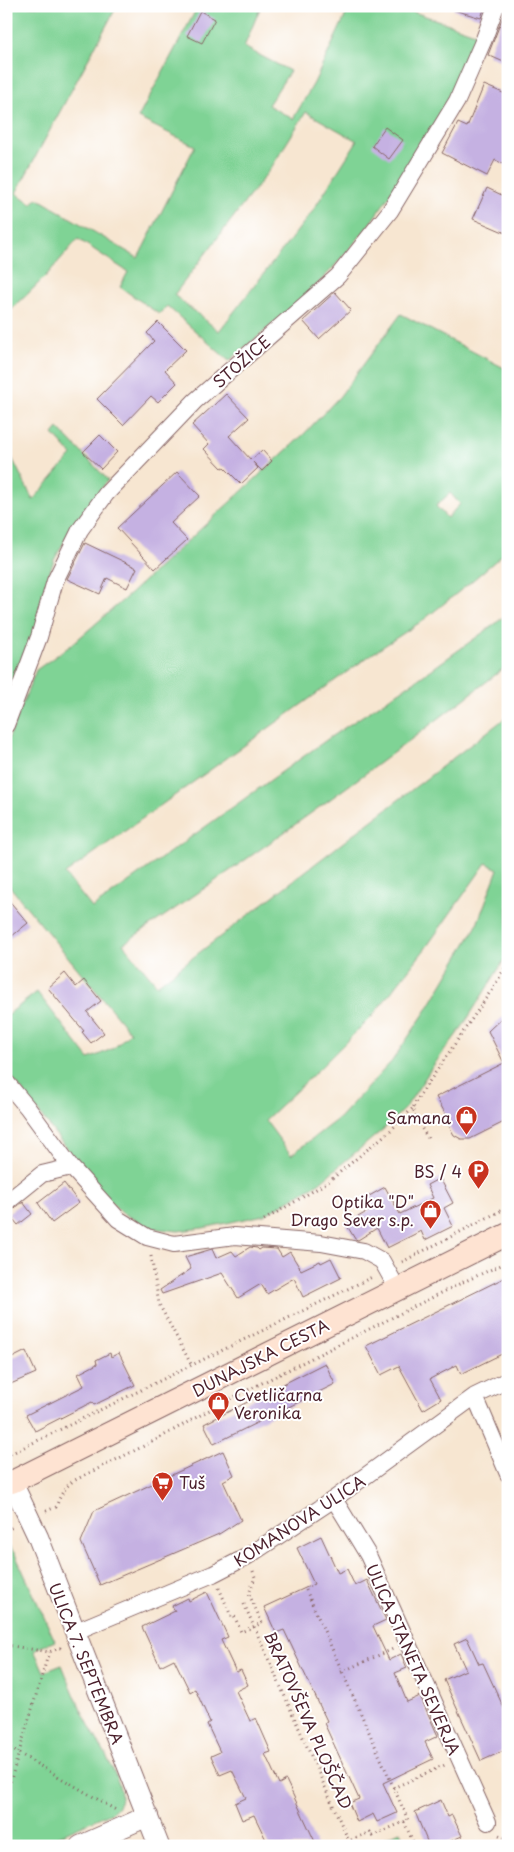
<svg xmlns="http://www.w3.org/2000/svg" width="514" height="1852" viewBox="0 0 514 1852" font-family="'Playpen Sans',sans-serif">
	<style>
		.green { fill: #7fd395; stroke: #647960; fill-rule: evenodd }
		.building { fill: #c5b1e2 }
		.lines { fill: none; stroke-linecap: round; stroke-linejoin: round }
		.minor-casing { stroke: #876565; stroke-width: 18 }
		.tertiary-casing { stroke: #876565; stroke-width: 22 }
		.secondary-casing { stroke: #876565; stroke-width: 24 }
		.path { stroke: #876565; stroke-width: 3; stroke-dasharray: 1 4; stroke-linecap: butt }
		.minor { stroke: #fff; stroke-width: 16 }
		.tertiary { stroke: #fff; stroke-width: 20 }
		.secondary { stroke: #fee3d2; stroke-width: 22 }
		.labels { text-anchor: middle; dominant-baseline: central; stroke-width: 4; stroke-linejoin: round; paint-order: stroke }
		.street-label { font-size: 16px; fill: #4a1f2b; stroke: #fff }
		.poi-label { font-size: 16px; fill: #4a1f2b; stroke: #fff; text-anchor: end }
	</style>
	<rect width="100%" height="100%" fill="#fff"/>
	<filter id="ink" filterUnits="userSpaceOnUse"><feTurbulence type="fractalNoise" baseFrequency=".02" numOctaves="2"/><feDisplacementMap in="SourceGraphic" scale="10" xChannelSelector="R" yChannelSelector="G"/><feConvolveMatrix kernelMatrix="1 2 1 2 8 2 1 2 1" color-interpolation-filters="sRGB"/></filter>
	<filter id="wash" filterUnits="userSpaceOnUse"><feTurbulence type="fractalNoise" baseFrequency=".0096" numOctaves="4" result="noise"/><feDisplacementMap in="SourceGraphic" scale="20" xChannelSelector="R" yChannelSelector="G"/><feGaussianBlur stdDeviation="1.12" result="paint"/><feColorMatrix in="noise" values="0 0 0 0 0 0 0 0 0 0 0 0 0 0 0 0 0 1.4 0 .05"/><feComposite in="paint" operator="in"/></filter>
	<g filter="url(#wash)">
		<rect width="100%" height="100%" fill="#f7e6d1"/>
		<path class="green" d="M6,6h111l-101,187 16,11 5,-6 101,60 57,-112 -57,-28 60,-112h63l-17,41 46,24 -22,34 25,14 21,-36 36,-77h52v2l76,26 -22,57 -61,97 -32,45 -31,36 -25,26 -78,66 -62,-55 -8,8 -39,-27 8,-15 -50,-33 -33,38 -39,38zM306,112l51,29 -45,71 -93,119 -45,-36 97,-127z
			M401,314l107,56v180l-42,36 -44,35 -50,33 -307,220 27,34 240,-172 82,-54 81,-58 13,-11v52c-125,98 -254,191 -385,279l34,41 351,-269v238l-45,72 -30,40 -27,41 -19,19 -68,57 -55,32 -61,13 -25,3 -28,-3 -28,-15 -25,-25 -91,-118v-54l31,-24 52,67 25,-11 16,-16 -124,-150v-137l30,-75 34,-24 60,-52 174,-160 36,-38zM450,493l10,11 -13,14 -11,-12zM486,863l12,6 -22,58 -50,84 -34,50 -53,57 -48,37 -26,-35 47,-44 62,-62 51,-65z
			M58,428l50,52 -34,44 -20,36 -11,31 -7,44 -30,73v-262l27,54 39,-45 -19,-21z
			M6,1543l9,11 40,87 -21,9 10,22 18,-7c9,22 18,44 29,64 9,16 30,50 30,67 0,7 -4,12 -9,16l-77,34h-29z
			M400,1831l7,15h-40z"/>
		<g id="blocks">
			<path class="building" d="M454,6h31l-4,12 -27,-8z
				M507,6h1v58l-20,-9z
				M200,11l15,8 -13,24 -15,-7z
				M484,85l24,10v71l-13,-6 -8,16 -45,-23 16,-30 9,4z
				M385,127l18,13 -14,19 -17,-13z
				M487,188l21,10v36l-35,-15z
				M335,292l16,18 -32,29 -16,-18z
				M158,322l28,28 -21,20 12,13 -19,19 -7,-6 -28,29 -26,-26 57,-58 -7,-8z
				M226,394l23,24 -20,18 22,24 11,-10 10,11 -10,10 -9,-9 5,6 -17,16 -17,-17 -2,1 -18,-19 5,-5 -17,-19z
				M100,435l17,17 -16,17 -18,-17z
				M177,472l23,24 -29,27 16,17 -32,29 -38,-41z
				M85,543l52,25 -10,20 -20,-10 -7,16 -33,-15z
				M6,897l22,26 -22,18z
				M65,973l11,14 8,-7 17,21 -14,11 17,21 -13,10 -9,-11 2,-1 -36,-43z
				M508,1012v108l-38,19h-9l-7,-4 -5,-9v-6l-13,-23 68,-34 -16,-32z
				M440,1178l13,25 -9,5 9,18 -28,14 -4,-9 -34,17 -10,-20 -19,12 -3,-1 -9,-15 24,-14 -6,-11 21,-12 15,27 33,-16 -6,-13z
				M64,1183l15,20 -27,20 -14,-20z
				M23,1202l9,12 -14,11 -10,-12z
				M250,1247l7,1 2,2 3,-2 15,1 5,8 8,-5 11,18 19,-9 1,2 10,-5 10,20 -38,19 -9,-19 -27,16 -6,-10 -23,14 -16,-25 -60,21 -2,-4 31,-21 -6,-12 27,-8 4,9 16,-7 4,5z
				M508,1276v75l-47,23 -4,-9 -27,14 11,20 -18,11 -24,-44 -18,9 -15,-29z
				M26,1351l10,22 -30,13v-25z
				M110,1353l1,4 8,-4 16,32 -41,20 -2,-3 -57,29 -9,-16 58,-29 -6,-12 19,-10 -1,-4z
				M325,1363l10,21 -121,60 -10,-20z
				M223,1451l11,24 -11,6 18,39 -22,14 -119,51 -19,-43 13,-31z
				M321,1536l17,37 9,-4 8,17 12,-6 19,40 -13,6 16,34 12,-6 6,14 -12,5 12,29 13,-6 18,40 -13,6 8,17 -50,24 14,30 -20,9 -4,-8 -16,8 -8,-19 10,-4 -35,-76 3,-2 -43,-91 -8,3 -12,-26 50,-23 -17,-36z
				M207,1592l21,45 -7,3 15,32 5,-2 7,15 -12,6 14,30 6,-3 15,34 -6,2 14,30 7,-4 31,66h-48l-15,-31 -12,5 -7,-17 11,-5 -14,-28 -12,5 -9,-19 9,-4 -13,-28 3,-2 -15,-33 -5,3 -16,-33 -14,7 -18,-39 33,-16 -3,-5 16,-8 1,3z
				M467,1638l12,26 4,-1 25,54v32l-27,12 -37,-81 22,-10 -12,-26z
				M441,1800l7,17 4,-2 10,21 -23,10h-10l-14,-34z"/>
		</g>
	</g>
	<g filter="url(#ink)">
		<use href="#blocks" fill-opacity="0" stroke="#876565" stroke-width="1"/>
		<g class="lines">
			<defs>
				<path id="minor" d="M6,725l33,-88 16,-56 25,-51 26,-36 89,-93 143,-125 52,-65 67,-110 27,-62 12,-33
					M6,1082l21,25 44,60 47,52 29,18 27,7 61,-8 86,7 43,8 18,10 15,27
					M6,1203l36,-29 29,-7
					M475,1396l33,78
					M334,1499l34,56 120,267
					M74,1632l139,-58 35,-18 86,-57 141,-103 33,-16"/>
				<path id="tertiary" d="M12,1482l26,55 121,309
					M80,1846l68,-30"/>
				<path id="secondary" d="M6,1483l6,-1 496,-248"/>
			</defs>
			<use href="#minor" class="minor-casing"/>
			<use href="#tertiary" class="tertiary-casing"/>
			<use href="#secondary" class="secondary-casing"/>
			<path class="path" d="M428,1138l-10,-15 -5,-15 3,-7 77,-113 15,-25
				M264,1220l64,-38 63,-52 22,-22
				M151,1256l8,48 33,62
				M402,1262l106,-55
				M6,1456l366,-179
				M46,1511l10,-4c4,-11 8,-19 17,-26l81,-40 68,-38 241,-121 45,-20
				M6,1530l7,-3
				M219,1588l12,28 3,-1 7,17 21,-9 -13,-29 6,-17 -2,-6
				M306,1590l102,230 -36,16 -2,-4 -21,9
				M244,1604l107,242
				M6,1645l43,7 11,-4 1,1
				M341,1672l52,-23
				M6,1746l110,64
				M393,1788l52,-23
				M6,1796l43,-144
				M404,1822l11,24
				M499,1835l9,4"/>
			<use href="#minor" class="minor"/>
			<use href="#tertiary" class="tertiary"/>
			<use href="#secondary" class="secondary"/>
		</g>
	</g>
	<defs>
		<symbol id="shop-pin" viewBox="-11 -11 22 30"><path d="M0 17L-7.5 6A9.5 9.5 0 1 1 7.5 6Z" fill="#c8321e" stroke="#fff"/><path d="M-5-2.5h2.3a2.7 3.5 0 0 1 5.4 0H5L5.5 6h-11ZM-1.5-2.5h3a1.5 2.3 0 0 0-3 0Z" fill="#fff"/></symbol>
		<symbol id="parking-pin" viewBox="-11 -11 22 30"><path d="M0 17L-7.5 6A9.5 9.5 0 1 1 7.5 6Z" fill="#c8321e" stroke="#fff"/><path d="M-3.5-5.5H1a3.5 3.5 0 0 1 0 7H-1V5.5H-3.5ZM-1-3.4V-.6H.8a1.4 1.4 0 0 0 0-2.8Z" fill="#fff"/></symbol>
		<symbol id="supermarket-pin" viewBox="-11 -11 22 30"><path d="M0 17L-7.5 6A9.5 9.5 0 1 1 7.5 6Z" fill="#c8321e" stroke="#fff"/><path d="M-6-5.5h2.5l.6 2H6L4.5 2H-2.5L-4.4-4H-6ZM-1.5 3.2a1.3 1.3 0 1 0 .1 0ZM3 3.2a1.3 1.3 0 1 0 .1 0Z" fill="#fff"/></symbol>
	</defs>
	<g fill-rule="evenodd">
		<use href="#shop-pin" x="454" y="1104" width="25" height="34"/>
		<use href="#parking-pin" x="466" y="1158" width="25" height="34"/>
		<use href="#shop-pin" x="418" y="1198" width="25" height="34"/>
		<use href="#shop-pin" x="206" y="1390" width="25" height="34"/>
		<use href="#supermarket-pin" x="150" y="1470" width="25" height="34"/>
	</g>
	<g class="labels">
		<g class="street-label">
			<text transform="translate(241 361) rotate(-41)">STOŽICE</text>
			<text transform="translate(260 1357) rotate(-27)">DUNAJSKA CESTA</text>
			<text transform="translate(299 1520) rotate(-33)">KOMANOVA ULICA</text>
			<text transform="translate(414 1659) rotate(66)">ULICA STANETA SEVERJA</text>
			<text transform="translate(87 1663) rotate(68)">ULICA 7. SEPTEMBRA</text>
			<text transform="translate(309 1720) rotate(66)">BRATOVŠEVA PLOŠČAD</text>
		</g>
		<g class="poi-label">
			<text x="451" y="1117">Samana</text>
			<text x="462" y="1171">BS / 4</text>
			<text x="414" y="1201">Optika "D"<tspan x="414" dy="18">Drago Sever s.p.</tspan></text>
			<text x="234" y="1394" text-anchor="start">Cvetličarna<tspan x="234" dy="18">Veronika</tspan></text>
			<text x="179" y="1482" text-anchor="start">Tuš</text>
		</g>
	</g>
	<rect width="514" height="1852" fill="none" stroke="#fff" stroke-width="25"/>
</svg>
